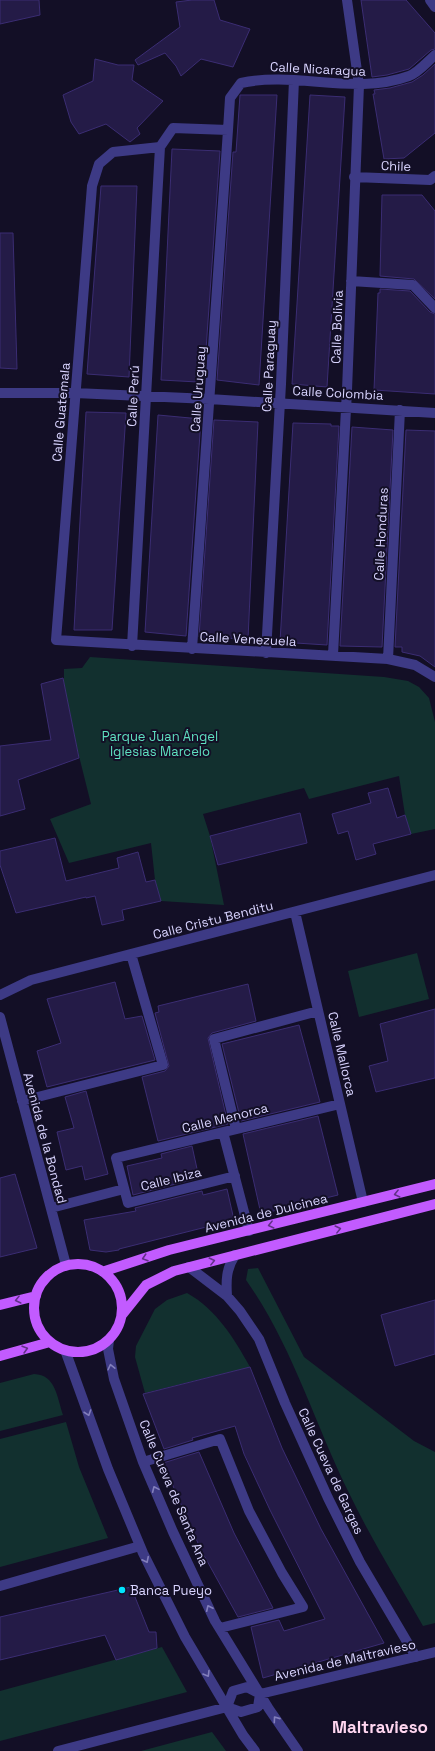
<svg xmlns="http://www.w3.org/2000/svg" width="435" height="1751" viewBox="0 0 435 1751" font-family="'Space Grotesk',sans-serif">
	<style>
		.green { fill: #12302f }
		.building { fill: #241b47; stroke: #3b2d73 }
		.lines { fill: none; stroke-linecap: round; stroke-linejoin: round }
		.minor { stroke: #3d3a85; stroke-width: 10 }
		.major { stroke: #c25bff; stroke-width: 10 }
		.oneway { stroke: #623188 }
		.oneway2 { stroke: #837fbc }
		.poi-dot { fill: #00e5ff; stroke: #130f26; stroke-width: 1.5 }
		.labels { text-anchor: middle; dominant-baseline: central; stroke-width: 4; stroke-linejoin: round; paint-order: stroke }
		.street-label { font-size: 13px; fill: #d9d4ff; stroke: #130f26 }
		.park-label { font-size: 13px; fill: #5fe0c0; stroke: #130f26 }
		.poi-label { font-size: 13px; fill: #d9d4ff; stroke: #130f26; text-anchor: start }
		.district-label { font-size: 17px; font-weight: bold; fill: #ffd6f0; stroke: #130f26 }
	</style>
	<rect width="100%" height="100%" fill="#130f26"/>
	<path class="green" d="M90,657l294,20 24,4 11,6 10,11 6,24v107l-24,5 -6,-19 -6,-39 -90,23 -5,-11 -101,26 7,22 14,69 -63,-4 -6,-21 -4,-37 -82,20 -19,-44 41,-15 -27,-108v-27l18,-1z
		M417,953l12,46 -70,18 -11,-46z
		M258,1268l46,89 110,84 21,11v171l-12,3c-25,-44 -52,-87 -74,-133 -35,-71 -57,-148 -103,-213l2,-11z
		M187,1293c29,16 47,45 63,74l-105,26 -10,-36 1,-11 19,-37 12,-9z
		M34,1374c22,1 23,23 29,41l-63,16v-48z
		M66,1422l13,45 29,71 -108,29v-128z
		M162,1647l25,45 -187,49v-50z
		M212,1732l14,19h-85z"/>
	<path class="building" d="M0,0h39l1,15 -40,9z
		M192,0h22l6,20 30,9 -17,38 -32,-8 -20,17 -5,-10 -11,-13 -27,12 -3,-5 45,-33 -4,-25z
		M361,0h45l29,33v16l-4,1 -22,19 -22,6 -15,2z
		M95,59l23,6h16l-2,15 31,21 -26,27 3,6 -10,8 -24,-18 -27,10 -8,-12 -8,-27 30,-14z
		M435,64v69l-31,25 -20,1 -11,-65h2l-1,-4 16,-2 22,-6 11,-7z
		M240,95h37l-18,290 -42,-5 16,-228h3z
		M310,95l35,2 -18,290 -35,-3z
		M172,149l48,2 -16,227h-6v4l-37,-2z
		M101,186h36l-8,191 -42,-3z
		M382,195h40l13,16v88l-21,-20 -34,-3z
		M0,233h13l4,136 -17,-1z
		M380,289l30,2 20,21 5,2v80l-61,-4 4,-97h2z
		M86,412l40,1 -14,217h-38z
		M158,415l43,4 -15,217 -41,-4z
		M214,420l44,2 -10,217 -49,-2z
		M293,423l38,1v2h8l-12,219 -47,-3z
		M352,427l41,3 -11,217 -42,-1z
		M406,430l29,1v236l-15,-11 -18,-4v-5h-7z
		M63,678l16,80 -61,22 7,29 -25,7v-70l51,-6 -10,-56z
		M388,788l9,30 8,-3 6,19 -38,10 3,10 -20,6 -8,-29 -10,3 -6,-20 39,-11 -3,-10z
		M300,813l7,30 -89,22 -8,-29z
		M55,838l11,43 53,-13 -2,-10 21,-6 8,30 9,-2 6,21 -39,9 2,10 -22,5 -7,-29 -9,2v-1l-70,16 -16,-48v-14z
		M115,982l10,37 17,-3 13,44 -108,27 -10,-36 24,-8 -14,-44z
		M248,984l8,37 -44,12 -4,5 20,86 -70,17 -16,-64 23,-6 4,-5 -14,-53 4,-1 -1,-6z
		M435,1009v69l-59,14 -7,-26 19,-5 -8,-37z
		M299,1025l21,77 -79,19 -19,-77z
		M86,1091l22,83 -23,6 -3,-14 -16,4 -9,-38 17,-4 -9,-31z
		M318,1116l20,79 -77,19 -18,-80z
		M192,1146l7,32 -66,17 -6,-29 35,-8 -1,-4z
		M15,1174l22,74 -37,9v-79z
		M227,1189l7,31 -115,29v1l-13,2 -16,-2 -6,-30 52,-9 -1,-3 67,-17 1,4z
		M435,1300v54l-40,12 -14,-51z
		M250,1367l32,81 39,81 63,114 -121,35 -12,-51 28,-7 5,11 41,-12 -55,-109 -26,-56 -9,-28 -43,12 1,2 -29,9 -21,-55z
		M199,1452l35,81 39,75 -35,9 -37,-67 -38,-87z
		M131,1587l18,45h7l1,16 -41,12 -11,-25 -105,25v-43z"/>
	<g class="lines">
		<path class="minor" d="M430,0l5,7
			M435,55c-8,7 -17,18 -26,21 -55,20 -113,-5 -168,7l-11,15 -2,32 -55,-2 -13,19 -47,5 -14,12 -7,22 -36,454 332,19 27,6 20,12
			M354,177l76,3 5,-4
			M351,281l62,4 22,23
			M0,393h75l134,6 226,14
			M132,646l28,-499
			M192,649l36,-519
			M266,653l15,-269 13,-304
			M333,655l14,-265 12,-305 -12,-85
			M388,659l12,-249
			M295,912l68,290
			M0,995l31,-15 404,-105
			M0,1017l66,248
			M22,1101l141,-36 -32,-111
			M236,1129l-22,-90 104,-28
			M223,1132l26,99
			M235,1176l-107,27 -12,-45 224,-54
			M51,1208l73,-19
			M189,1267l38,29 13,15 19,28 26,64 43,95 32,64 56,95
			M227,1296c-1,-15 -1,-27 8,-41
			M109,1340l-1,9 6,30 29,83 30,70 42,89 54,88 29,42
			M65,1350l43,119 35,84 42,84 58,98 12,16
			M143,1462l77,-23 29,72 33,62 21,34 -83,21
			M0,1586l140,-40
			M227,1707l6,-16 14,-4 13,7 175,-42
			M58,1751l169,-44 14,5 17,-5 2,-13"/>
		<path class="major" d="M34 1308a44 44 0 1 1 88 0a44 44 0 1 1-88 0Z
			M105,1271l64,-21 266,-66
			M0,1305l36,-9
			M122,1315l24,-30 28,-14 261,-67
			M0,1356l50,-14"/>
	</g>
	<defs><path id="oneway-chevron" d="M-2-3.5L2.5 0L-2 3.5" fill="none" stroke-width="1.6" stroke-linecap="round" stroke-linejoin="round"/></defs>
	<g class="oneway">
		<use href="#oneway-chevron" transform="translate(397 1194) rotate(166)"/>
		<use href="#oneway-chevron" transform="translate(271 1225) rotate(166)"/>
		<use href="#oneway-chevron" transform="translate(338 1229) rotate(-14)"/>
		<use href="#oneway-chevron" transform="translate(145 1258) rotate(162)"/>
		<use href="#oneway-chevron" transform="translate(212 1261) rotate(-14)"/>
		<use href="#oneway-chevron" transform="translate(18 1300) rotate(166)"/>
		<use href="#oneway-chevron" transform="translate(25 1349) rotate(-16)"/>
	</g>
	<g class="oneway2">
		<use href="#oneway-chevron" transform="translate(111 1367) rotate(-103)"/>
		<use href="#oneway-chevron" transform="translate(88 1413) rotate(71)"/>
		<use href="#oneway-chevron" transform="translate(155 1489) rotate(-114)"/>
		<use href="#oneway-chevron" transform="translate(146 1560) rotate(64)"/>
		<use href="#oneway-chevron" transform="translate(209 1608) rotate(-115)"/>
		<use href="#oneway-chevron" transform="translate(207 1674) rotate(59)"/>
		<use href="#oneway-chevron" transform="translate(276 1719) rotate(-125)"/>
	</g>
	<circle class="poi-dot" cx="122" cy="1590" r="4"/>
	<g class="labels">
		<g class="street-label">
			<text transform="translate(318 69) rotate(3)">Calle Nicaragua</text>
			<text transform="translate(396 166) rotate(2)">Chile</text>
			<text transform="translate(337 327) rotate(-88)">Calle Bolivia</text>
			<text transform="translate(269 366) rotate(-87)">Calle Paraguay</text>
			<text transform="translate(198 389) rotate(-86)">Calle Uruguay</text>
			<text transform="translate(338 393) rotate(3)">Calle Colombia</text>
			<text transform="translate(133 396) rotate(-87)">Calle Perú</text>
			<text transform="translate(61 412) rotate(-85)">Calle Guatemala</text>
			<text transform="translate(381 534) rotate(-87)">Calle Honduras</text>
			<text transform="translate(248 639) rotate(3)">Calle Venezuela</text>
			<text transform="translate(213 920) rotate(-14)">Calle Cristu Benditu</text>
			<text transform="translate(342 1054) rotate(77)">Calle Mallorca</text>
			<text transform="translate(225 1118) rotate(-14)">Calle Menorca</text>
			<text transform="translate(45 1138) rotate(75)">Avenida de la Bondad</text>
			<text transform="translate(171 1179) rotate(-14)">Calle Ibiza</text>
			<text transform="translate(266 1213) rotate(-14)">Avenida de Dulcinea</text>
			<text transform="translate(331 1471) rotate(65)">Calle Cueva de Gargas</text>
			<text transform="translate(174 1493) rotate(67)">Calle Cueva de Santa Ana</text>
			<text transform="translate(345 1660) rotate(-13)">Avenida de Maltravieso</text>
		</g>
		<g class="park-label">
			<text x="160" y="736">Parque Juan Ángel<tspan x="160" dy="15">Iglesias Marcelo</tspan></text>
		</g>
		<g class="poi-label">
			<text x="130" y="1590">Banca Pueyo</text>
		</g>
		<g class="district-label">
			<text x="380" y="1727">Maltravieso</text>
		</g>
	</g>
</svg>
